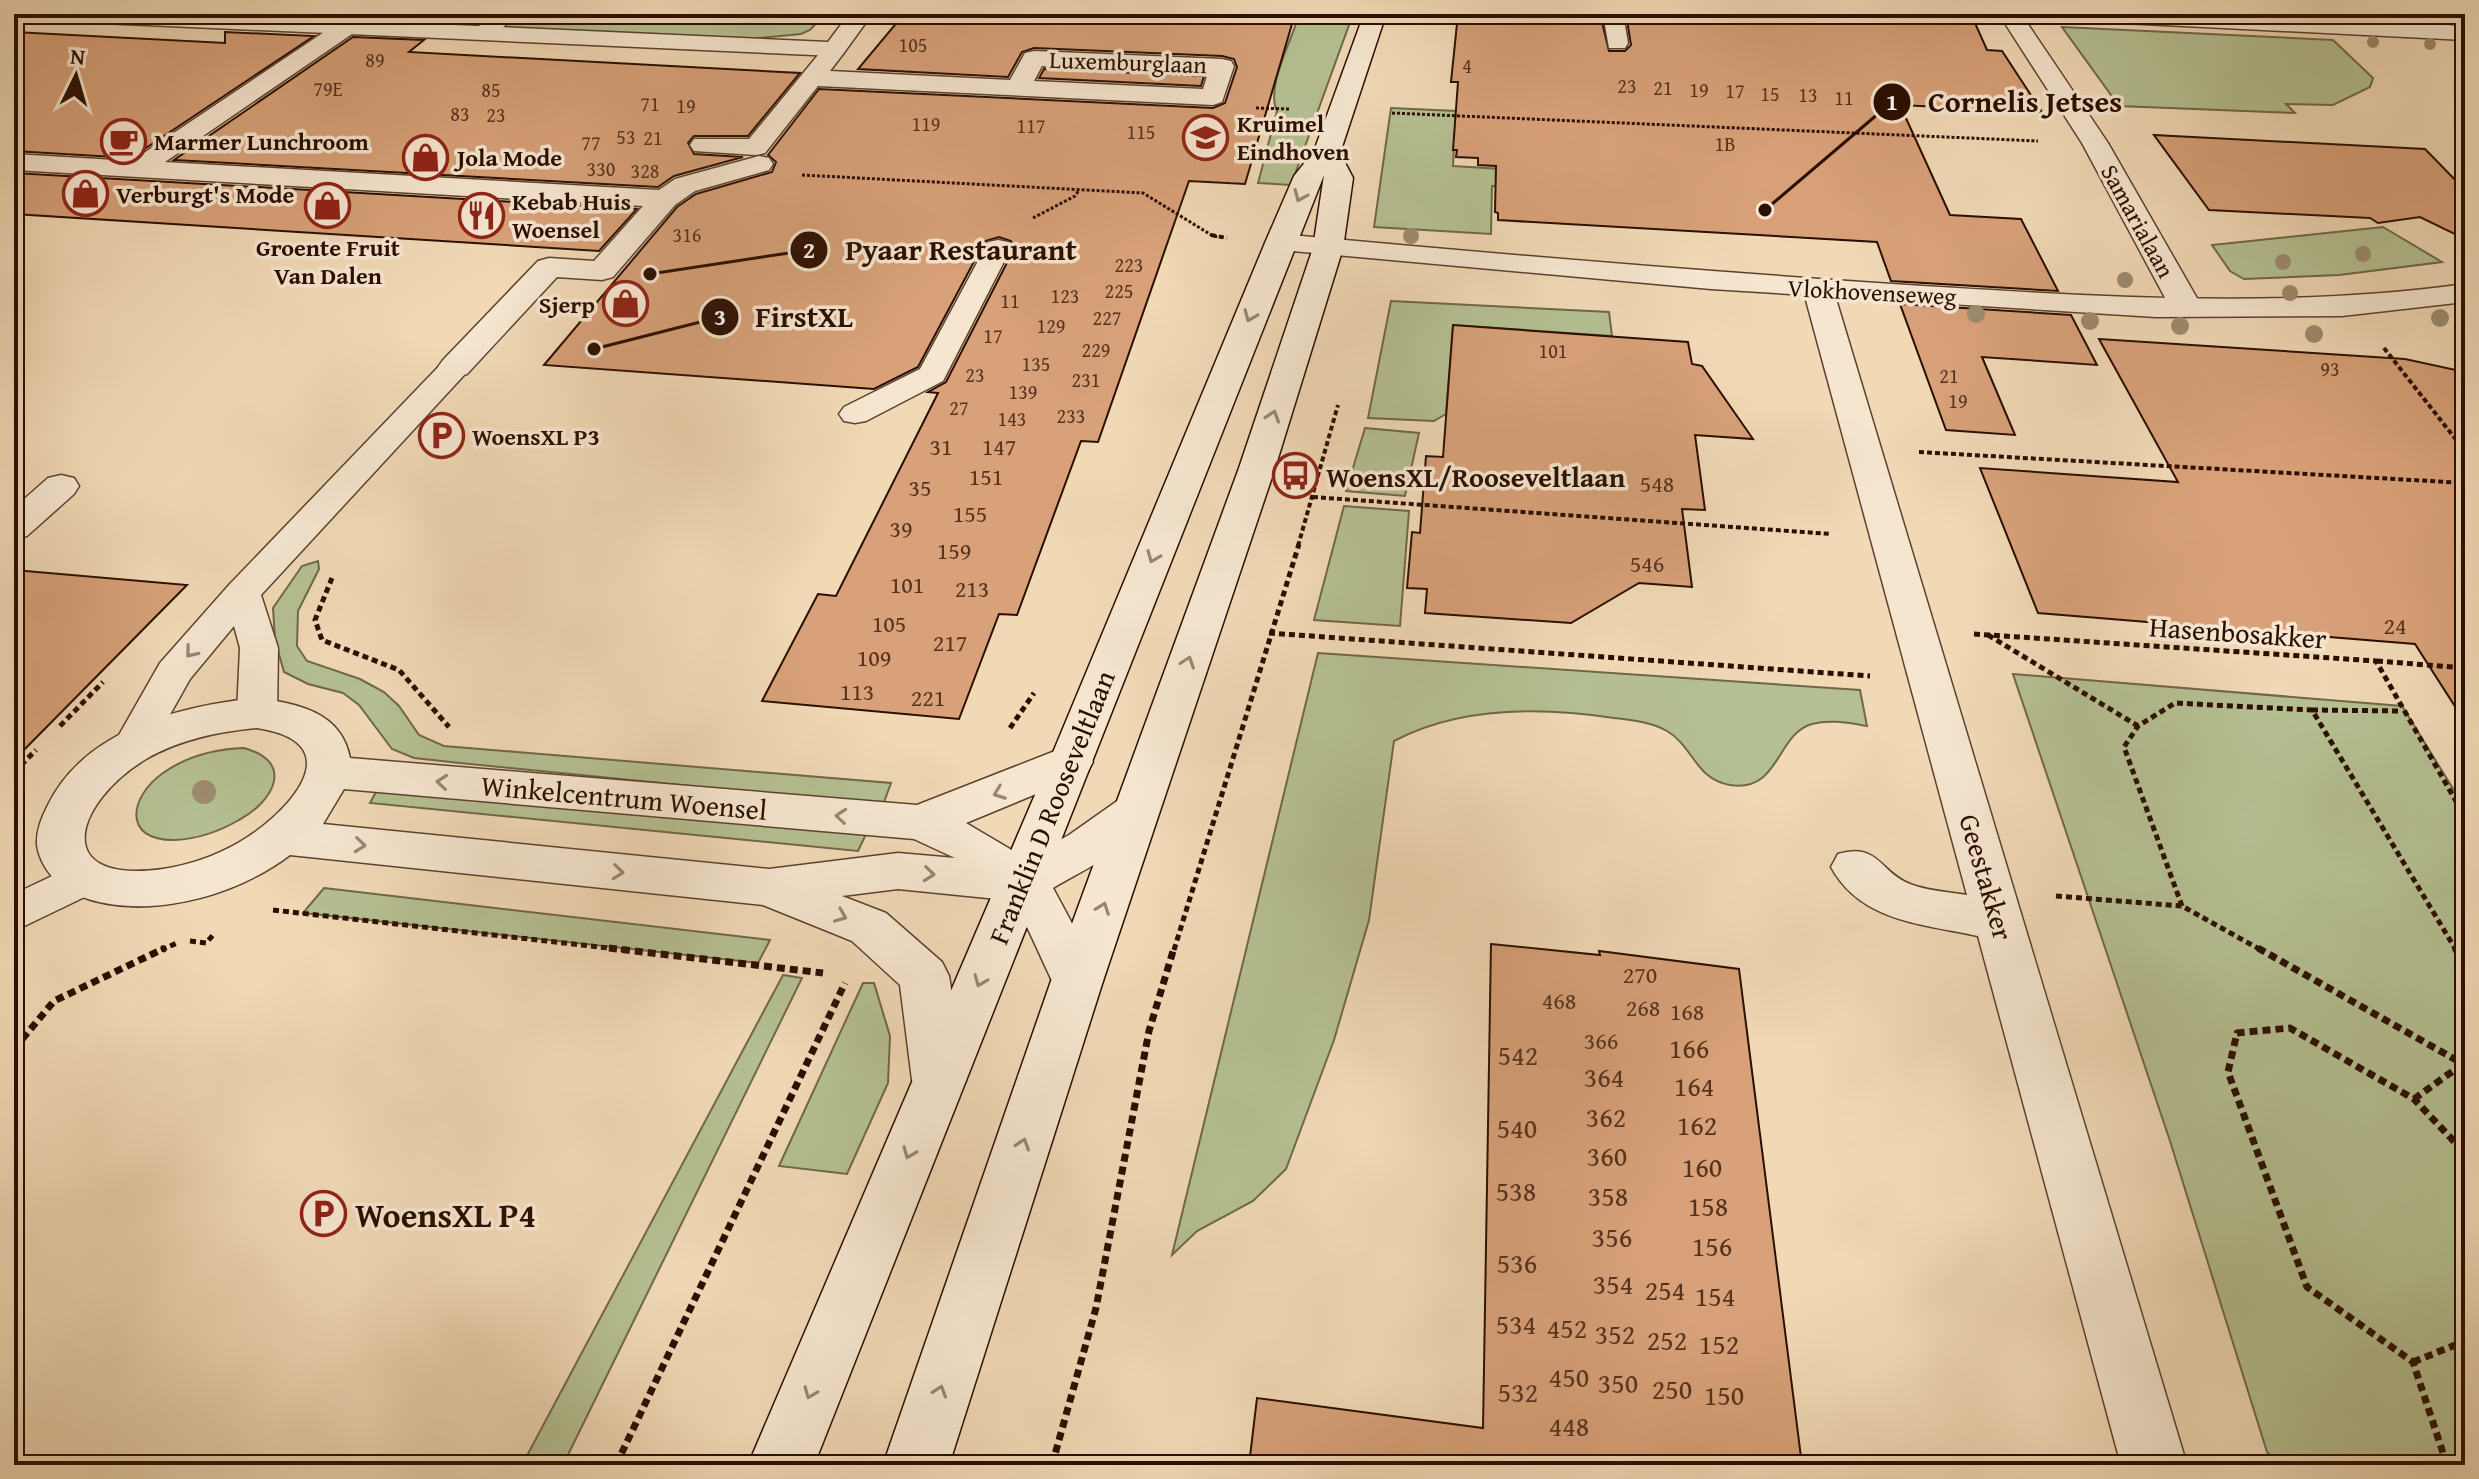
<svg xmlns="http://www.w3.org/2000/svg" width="2479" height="1479" viewBox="0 0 2479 1479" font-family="'Gentium Book Plus',serif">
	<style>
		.green { fill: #b5c092; stroke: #706749; stroke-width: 2 }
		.building { fill: #d8a179; stroke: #2a0e00; stroke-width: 2 }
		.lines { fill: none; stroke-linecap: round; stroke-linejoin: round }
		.service-casing { stroke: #5c412e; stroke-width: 3 }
		.pedestrian-casing { stroke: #5c412e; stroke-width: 3 }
		.minor-casing { stroke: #5c412e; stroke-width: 3 }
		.tertiary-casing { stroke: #5c412e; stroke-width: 3 }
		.secondary-casing { stroke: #2a0e00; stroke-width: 3 }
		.path-far3 { stroke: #2a0e00; stroke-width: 3; stroke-dasharray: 3 2; stroke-linecap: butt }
		.path-far2 { stroke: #2a0e00; stroke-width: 4; stroke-dasharray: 5 3; stroke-linecap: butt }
		.path-far1 { stroke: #2a0e00; stroke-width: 5; stroke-dasharray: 6 4; stroke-linecap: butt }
		.path { stroke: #2a0e00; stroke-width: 7; stroke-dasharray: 8 5; stroke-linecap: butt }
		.service { fill: #f6e6d0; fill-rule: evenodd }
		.pedestrian { fill: #f6e6d0; fill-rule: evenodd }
		.minor { fill: #f6e6d0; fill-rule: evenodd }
		.tertiary { fill: #f6e6d0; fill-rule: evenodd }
		.secondary { fill: #f6e6d0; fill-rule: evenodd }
		.tree { fill: #9e8b6e }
		.oneway { stroke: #9a8572 }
		.labels { text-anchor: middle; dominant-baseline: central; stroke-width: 7; stroke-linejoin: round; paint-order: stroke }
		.far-number-label { font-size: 20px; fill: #56331e }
		.far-street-label { font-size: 24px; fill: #2a0e00; stroke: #f6e6d0 }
		.far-poi-label { font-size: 24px; font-weight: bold; fill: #2a0e00; stroke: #f6e6d0; text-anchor: start }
		.number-label { font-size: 24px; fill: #56331e }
		.poi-label { font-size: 28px; font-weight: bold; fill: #2a0e00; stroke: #f6e6d0; text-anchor: start }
		.street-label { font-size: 28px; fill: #2a0e00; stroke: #f6e6d0 }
		.near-number-label { font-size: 28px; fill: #56331e }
		.near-poi-label { font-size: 34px; font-weight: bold; fill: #2a0e00; stroke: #f6e6d0; text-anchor: start }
		.leader { fill: none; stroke: #2a0e00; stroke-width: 3 }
		.callout-dot { fill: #2a0e00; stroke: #f6e6d0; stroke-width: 3 }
		.mark-label { font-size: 24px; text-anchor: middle; font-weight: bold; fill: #fff }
		.callout-label { font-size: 30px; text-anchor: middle; font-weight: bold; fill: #2a0e00; stroke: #f6e6d0; stroke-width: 7; stroke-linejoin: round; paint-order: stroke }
	</style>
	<rect width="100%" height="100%" fill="#f1d9b6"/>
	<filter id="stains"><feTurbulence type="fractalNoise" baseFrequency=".0025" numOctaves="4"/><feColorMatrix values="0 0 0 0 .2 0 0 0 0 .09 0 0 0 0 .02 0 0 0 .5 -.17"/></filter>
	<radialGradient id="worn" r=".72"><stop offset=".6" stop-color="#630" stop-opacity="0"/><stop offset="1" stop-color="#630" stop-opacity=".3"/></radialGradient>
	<path class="green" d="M516,14h309l-15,16 -9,4 -52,5 -250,-12z
		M1299,14h54l-62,171 -33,-2 19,-72c-12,-24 16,-72 22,-97z
		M2062,27l271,13 40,38 -3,9 -37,18 -47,-1 9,9 -176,-7z
		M1391,108l65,3 -3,55 66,4v17l-27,-1 -1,48 -117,-7z
		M2383,227l59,35 -103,13 -95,4 -14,-8 -18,-26z
		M1391,301l218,11 3,24 -159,-11 -7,89 -12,7 -66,-3z
		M1365,428l54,5 -14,63 -59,-5z
		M1344,506l65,5 -9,115 -86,-6z
		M318,561l1,8 -21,42 -1,35 10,15 53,18 24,13 15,14 20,29 25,11 447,37 -8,22 -423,-42 -46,-5 -22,-9 -33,-44 -16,-12 -35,-9 -24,-12 -9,-32 -2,-32 29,-42z
		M1318,653l542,37 7,36c-18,-3 -37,-7 -55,-2 -36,10 -32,69 -82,61 -34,-5 -37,-39 -63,-54 -15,-9 -36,-11 -53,-13 -72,-11 -154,-12 -220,23l-25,179 -35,120 -48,129 -33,32 -56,30 -25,24z
		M2013,674l389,32 63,102v657h-184l-14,-13 -97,-311z
		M244,748c51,14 30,53 -5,72 -19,11 -42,19 -64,20 -53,1 -46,-43 -12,-67 24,-17 51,-24 81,-25z
		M382,781l485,51 -9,19 -488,-48z
		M324,888l446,52 -12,23 -455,-50z
		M783,975l19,3 -239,487h-41z
		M863,983h11l16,53 -2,47 -41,91 -68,-8z"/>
	<path class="building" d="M277,14h184l-11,8z
		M917,14h146l229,10 -47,160 -56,-3 -91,261 -17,-1 -64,174 -18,-1 -40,105 -197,-18 56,-107 18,2 102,-203 -10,-1 18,-10 68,-133 -3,-8 -12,-4 -14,4 -67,126 -44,22 -330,-24 133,-158 19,-13 76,-22 4,-10 -8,-7 51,-66 394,19 12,-5 12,-36 -3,-8 -12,-3 -188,-8 -12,4 -14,25 -150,-8 41,-49h13z
		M1458,14h142l9,37h16l6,-6 -5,-31h291l32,2 3,6 23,1 12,27 15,1 40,61 -142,-7 50,110 71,4 37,72 -167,-10 -14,-39 -379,-22v-7l-3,-1 1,-46 -18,-1v-7l-22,-1 1,-7h-4l5,-68h-7z
		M14,32l211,11v-11l89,4 -183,122 -117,-7z
		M353,37l71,3 -15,12 391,21 -52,63h-54l-6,7 6,11 49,3 -69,19 -16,11 -484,-27z
		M1044,69l160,7 -3,10 -162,-8z
		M2154,135l271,14 40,41v49l-45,-22 -42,6 -8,-5 -161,-8z
		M14,173l623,36 -38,42 -585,-37z
		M1900,304l171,11 26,50 -115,-8 33,78 -69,-5z
		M1453,325l235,17 4,22 10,2 51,73 -58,-4 10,75 -23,-1 10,78 -53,-4 -68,40 -146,-10 2,-24 -20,-1 5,-56 8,1 6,-77 17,1z
		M2099,339l306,20 60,13v350l-50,-78 -377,-31 -58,-145 198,14z
		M14,570l173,15 -173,175z
		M1491,944l109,11 -1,-4 140,18 63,496h-553l8,-67 226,30z"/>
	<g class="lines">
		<defs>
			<path id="service" d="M1603,14h20l5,29 -3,5h-16z
				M998,240l10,2 3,6 -68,133 -77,40 -11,2 -11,-2 -5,-7 5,-7 76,-38 65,-121 3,-6z
				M455,358l11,3 4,6 -4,6 -205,222 17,53 -1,65 -6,9 -14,4 -14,-4 -6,-9 3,-65 -6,-22 -44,53 -45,80 -14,4 -14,-4 -6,-10 49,-86 69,-78 215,-224z
				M82,862l15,5 7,12 -7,12 -83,40v-37z"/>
			<path id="pedestrian" d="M347,20l8,2 4,5 -4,5 -190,130 494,28 16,-11 84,-23 10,2 4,6 -4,6 -74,21 -20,14 -62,72 -11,3 -45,-3 -90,97 -12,3 -12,-3 -5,-7 5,-7 95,-99 11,-3 45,3 49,-55 -629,-36v-16l118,7 207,-139z
				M61,475l13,3 5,8 -5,8 -47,42 -13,3v-31l34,-30z"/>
			<path id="minor" d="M493,14h25l-27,24h-16l-4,-5z
				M1999,14h22l87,129 94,164 -5,7 -11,2 -11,-2 -5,-7 -88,-164z
				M2072,14h149l244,12v14l-382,-19 -8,-2z
				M831,47l8,2 4,5 -13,17 180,9 15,-27 9,-2 188,8 9,2 3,5 -12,36 -9,3 -395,-19 -53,67 -9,2 -62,-4 -4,-6 4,-6h55l74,-90zM1042,66l166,7 -5,16 -169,-8z
				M1818,280l11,2 4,7 354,1176h-66l-143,-529c-55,-12 -117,-14 -147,-69l7,-13c41,-12 41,18 72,30 17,7 39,8 57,11l-164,-606 4,-7z
				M257,698c40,6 84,13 93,60l567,47 138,-54 16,-5 16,5 6,11 -6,11 -121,50 59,35 44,-23 51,-36 16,-5 16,5 7,12c-18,32 -74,58 -106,77l50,93 -8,15 -18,6 -18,-6 -31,-67 -21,-29 -109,-11 -56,7 44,17 56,49 7,14 17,104 -8,16 -19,7 -19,-7 -8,-16 -12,-95 -48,-44 -89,-36 -473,-50c-55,42 -147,67 -213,40 -19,-8 -37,-28 -40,-50 -1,-15 5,-28 11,-40 37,-76 133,-99 209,-107zM257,728c98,15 30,87 -19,115 -23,13 -49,22 -75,26 -115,16 -88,-67 -17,-110 35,-20 72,-27 111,-31zM344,789l570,50 41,19 -57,-5 -129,16 -446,-45z"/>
			<path id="tertiary" d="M47,14h164l617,28 21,-28h23l-29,40 -8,2 -777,-35 -8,-2z
				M1280,234c214,20 429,38 643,52 182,11 362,23 542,-2v18l-123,14 -186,1 -445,-28 -441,-40 -5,-6 5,-6z"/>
			<path id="secondary" d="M1364,14h22l-46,139 13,25 -10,70 -68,220 -172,513 -154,484h-66l168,-484 188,-513 74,-220 11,-73 -510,1290h-66l301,-703 216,-519 29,-67 20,-25z"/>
		</defs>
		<use href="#service" class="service-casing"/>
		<use href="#pedestrian" class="pedestrian-casing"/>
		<use href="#minor" class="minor-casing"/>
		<use href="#tertiary" class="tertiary-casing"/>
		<use href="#secondary" class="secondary-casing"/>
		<path class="path-far3" d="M1256,108l34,1
			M1392,113l646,28
			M802,175l341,18 70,43 7,1
			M1033,218l42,-22 4,-6"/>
		<path class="path-far2" d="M1211,235l16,3
			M2384,348l81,103
			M1919,452l546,31
			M1313,497l518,37
			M1298,546l40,-141"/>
		<path class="path-far1" d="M332,578l-17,42 7,20 77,30 50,57
			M1269,633l601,43
			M1974,634l402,27 89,156
			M1988,635l150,91
			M2377,661l88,7
			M2312,710l90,1
			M60,726l43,-44
			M1010,728l24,-35
			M14,772l22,-22
			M2056,896l126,10 79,44
			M2182,906l-58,-159 14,-21 37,-23 137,7 144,240
			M273,910l353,40
			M190,941l16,2 7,-8
			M161,950l16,-7
			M1174,950l125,-406"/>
		<path class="path" d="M609,948l214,25
			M2258,948l207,117
			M2455,948l10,17
			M14,1049l40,-48 111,-53
			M2414,1099l50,-36
			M2413,1362l52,-21
			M616,1465l229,-482
			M1052,1465l44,-157 53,-277 25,-83
			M2447,1465l-34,-103 -106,-75 -79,-215 9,-39 53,-5 124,71 51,54"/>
		<use href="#service" class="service"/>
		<use href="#pedestrian" class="pedestrian"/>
		<use href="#minor" class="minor"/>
		<use href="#tertiary" class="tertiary"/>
		<use href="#secondary" class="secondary"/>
	</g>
	<g class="tree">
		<circle cx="2373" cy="42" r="6"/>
		<circle cx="2430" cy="44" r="6"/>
		<circle cx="1411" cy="236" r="8"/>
		<circle cx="2363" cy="254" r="8"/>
		<circle cx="2283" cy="262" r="8"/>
		<circle cx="2125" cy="280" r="8"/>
		<circle cx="2290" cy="293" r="8"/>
		<circle cx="1976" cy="314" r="9"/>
		<circle cx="2440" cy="318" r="9"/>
		<circle cx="2090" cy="321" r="9"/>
		<circle cx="2180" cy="326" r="9"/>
		<circle cx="2314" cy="334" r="9"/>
		<circle cx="204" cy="792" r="12"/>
	</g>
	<defs><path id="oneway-chevron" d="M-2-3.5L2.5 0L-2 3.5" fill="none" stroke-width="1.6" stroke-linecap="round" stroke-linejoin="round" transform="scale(2)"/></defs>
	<g class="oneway">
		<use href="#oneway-chevron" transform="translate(1300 196) rotate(113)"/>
		<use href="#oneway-chevron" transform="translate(1250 316) rotate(112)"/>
		<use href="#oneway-chevron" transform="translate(1273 416) rotate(-72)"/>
		<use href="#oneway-chevron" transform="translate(1153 557) rotate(112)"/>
		<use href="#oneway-chevron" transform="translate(191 652) rotate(130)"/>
		<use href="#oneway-chevron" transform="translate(1188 662) rotate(-71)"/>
		<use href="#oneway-chevron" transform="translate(442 782) rotate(-175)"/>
		<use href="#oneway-chevron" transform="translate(999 793) rotate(159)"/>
		<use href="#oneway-chevron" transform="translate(841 816) rotate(-175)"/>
		<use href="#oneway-chevron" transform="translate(360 845) rotate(6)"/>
		<use href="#oneway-chevron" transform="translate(618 872) rotate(6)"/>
		<use href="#oneway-chevron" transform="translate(929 874) rotate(6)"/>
		<use href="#oneway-chevron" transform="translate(1103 908) rotate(-70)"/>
		<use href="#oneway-chevron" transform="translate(841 916) rotate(22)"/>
		<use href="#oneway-chevron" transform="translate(980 981) rotate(112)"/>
		<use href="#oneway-chevron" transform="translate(1023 1144) rotate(-72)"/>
		<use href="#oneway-chevron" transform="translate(909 1153) rotate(112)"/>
		<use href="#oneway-chevron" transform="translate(940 1391) rotate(-72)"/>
		<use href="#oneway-chevron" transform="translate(810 1393) rotate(112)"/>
	</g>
	<defs>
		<symbol id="school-ring" viewBox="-11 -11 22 22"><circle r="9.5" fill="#f6e6d0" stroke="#8f2418" stroke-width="1.5"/><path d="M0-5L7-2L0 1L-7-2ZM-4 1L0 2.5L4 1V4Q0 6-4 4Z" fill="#8f2418"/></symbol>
		<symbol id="cafe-ring" viewBox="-11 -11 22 22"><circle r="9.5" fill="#f6e6d0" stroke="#8f2418" stroke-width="1.5"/><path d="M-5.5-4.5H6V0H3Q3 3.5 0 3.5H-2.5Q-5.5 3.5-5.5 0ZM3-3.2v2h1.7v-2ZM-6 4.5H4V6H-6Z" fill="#8f2418"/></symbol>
		<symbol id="shop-ring" viewBox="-11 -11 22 22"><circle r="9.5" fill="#f6e6d0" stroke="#8f2418" stroke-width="1.5"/><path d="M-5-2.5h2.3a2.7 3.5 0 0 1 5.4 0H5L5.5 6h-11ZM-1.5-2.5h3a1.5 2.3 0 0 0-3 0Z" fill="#8f2418"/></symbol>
		<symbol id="restaurant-ring" viewBox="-11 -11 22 22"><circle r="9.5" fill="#f6e6d0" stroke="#8f2418" stroke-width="1.5"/><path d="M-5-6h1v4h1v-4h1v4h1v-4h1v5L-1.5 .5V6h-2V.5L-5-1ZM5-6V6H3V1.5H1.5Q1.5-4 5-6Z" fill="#8f2418"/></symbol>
		<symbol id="parking-ring" viewBox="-11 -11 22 22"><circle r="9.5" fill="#f6e6d0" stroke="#8f2418" stroke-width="1.5"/><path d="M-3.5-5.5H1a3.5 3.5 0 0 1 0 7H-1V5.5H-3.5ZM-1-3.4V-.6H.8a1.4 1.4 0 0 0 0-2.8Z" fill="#8f2418"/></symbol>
		<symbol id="bus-ring" viewBox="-11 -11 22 22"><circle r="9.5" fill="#f6e6d0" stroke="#8f2418" stroke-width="1.5"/><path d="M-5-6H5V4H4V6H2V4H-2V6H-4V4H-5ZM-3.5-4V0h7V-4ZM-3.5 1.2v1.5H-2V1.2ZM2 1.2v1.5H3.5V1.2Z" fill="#8f2418"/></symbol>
	</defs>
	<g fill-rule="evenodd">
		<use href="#school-ring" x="1180" y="112" width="51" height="51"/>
		<use href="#cafe-ring" x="98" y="116" width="51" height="51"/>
		<use href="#shop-ring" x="400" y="132" width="51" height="51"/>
		<use href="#shop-ring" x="60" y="168" width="51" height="51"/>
		<use href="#shop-ring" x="302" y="180" width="51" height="51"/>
		<use href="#restaurant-ring" x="456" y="190" width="51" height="51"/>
		<use href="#shop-ring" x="600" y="278" width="51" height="51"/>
		<use href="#parking-ring" x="416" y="410" width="51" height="51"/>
		<use href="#bus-ring" x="1270" y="450" width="51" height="51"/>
		<use href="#parking-ring" x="298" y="1188" width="51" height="51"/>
	</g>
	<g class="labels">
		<g class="far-number-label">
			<text x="913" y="44">105</text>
			<text x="375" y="59">89</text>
			<text x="1467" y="65">4</text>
			<text x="1627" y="85">23</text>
			<text x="1663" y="87">21</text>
			<text x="328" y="88">79E</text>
			<text x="491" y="89">85</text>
			<text x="1699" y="89">19</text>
			<text x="1735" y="90">17</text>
			<text x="1770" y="93">15</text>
			<text x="1808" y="94">13</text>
			<text x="1844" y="97">11</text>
			<text x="650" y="103">71</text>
			<text x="686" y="105">19</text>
			<text x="460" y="113">83</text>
			<text x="496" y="114">23</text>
			<text x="926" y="123">119</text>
			<text x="1031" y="125">117</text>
			<text x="1141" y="131">115</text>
			<text x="626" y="136">53</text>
			<text x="653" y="137">21</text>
			<text x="591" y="142">77</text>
			<text x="1725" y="143">1B</text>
			<text x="601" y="168">330</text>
			<text x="645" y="170">328</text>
			<text x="687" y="234">316</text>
			<text x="1129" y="264">223</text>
			<text x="1119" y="290">225</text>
			<text x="1065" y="295">123</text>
			<text x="1010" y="300">11</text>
			<text x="1107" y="317">227</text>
			<text x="1051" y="325">129</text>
			<text x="993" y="335">17</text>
			<text x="1096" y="349">229</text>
			<text x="1553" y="350">101</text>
			<text x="1036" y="363">135</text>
			<text x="2330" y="368">93</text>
			<text x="975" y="374">23</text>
			<text x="1949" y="375">21</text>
			<text x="1086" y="379">231</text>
			<text x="1023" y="391">139</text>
			<text x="1958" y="400">19</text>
			<text x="959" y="407">27</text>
			<text x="1071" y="415">233</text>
			<text x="1012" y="418">143</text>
		</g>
		<g class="far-street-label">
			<text transform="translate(1128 62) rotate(2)">Luxemburglaan</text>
			<text transform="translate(2138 221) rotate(61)">Samarialaan</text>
			<text transform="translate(1872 292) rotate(3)">Vlokhovenseweg</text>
		</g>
		<g class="far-poi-label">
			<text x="1237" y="123">Kruimel<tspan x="1237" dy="28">Eindhoven</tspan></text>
			<text x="154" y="141">Marmer Lunchroom</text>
			<text x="457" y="157">Jola Mode</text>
			<text x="116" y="194">Verburgt's Mode</text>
			<text x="512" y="201">Kebab Huis<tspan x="512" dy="28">Woensel</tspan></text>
			<text x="328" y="247" text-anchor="middle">Groente Fruit<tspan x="328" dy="28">Van Dalen</tspan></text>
			<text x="595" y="304" text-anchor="end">Sjerp</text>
			<text x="472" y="436">WoensXL P3</text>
		</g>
		<g class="number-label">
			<text x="941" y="446">31</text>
			<text x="999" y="446">147</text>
			<text x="986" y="476">151</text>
			<text x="1657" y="483">548</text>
			<text x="920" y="487">35</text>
			<text x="970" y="513">155</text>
			<text x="901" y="528">39</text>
			<text x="954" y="550">159</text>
			<text x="1647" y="563">546</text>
			<text x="907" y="584">101</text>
			<text x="972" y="588">213</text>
			<text x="889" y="623">105</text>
			<text x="2395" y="625">24</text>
			<text x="950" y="642">217</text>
			<text x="874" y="657">109</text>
			<text x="857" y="691">113</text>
			<text x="928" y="697">221</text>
			<text x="1640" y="974">270</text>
			<text x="1559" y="1000">468</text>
			<text x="1643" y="1007">268</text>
			<text x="1687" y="1011">168</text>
			<text x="1601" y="1040">366</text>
		</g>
		<g class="poi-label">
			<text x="1326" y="476">WoensXL/Rooseveltlaan</text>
		</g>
		<g class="street-label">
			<text transform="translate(2238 632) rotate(4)">Hasenbosakker</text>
			<text transform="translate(624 797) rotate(5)">Winkelcentrum Woensel</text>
			<text transform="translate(1051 807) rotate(-68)">Franklin D Rooseveltlaan</text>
			<text transform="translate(1987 877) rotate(74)">Geestakker</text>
		</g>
		<g class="near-number-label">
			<text x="1689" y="1047">166</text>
			<text x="1518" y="1054">542</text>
			<text x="1604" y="1076">364</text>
			<text x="1694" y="1085">164</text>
			<text x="1606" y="1116">362</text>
			<text x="1697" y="1124">162</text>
			<text x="1517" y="1127">540</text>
			<text x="1607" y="1155">360</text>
			<text x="1702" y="1166">160</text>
			<text x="1516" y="1190">538</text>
			<text x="1608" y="1195">358</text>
			<text x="1708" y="1205">158</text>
			<text x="1612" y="1236">356</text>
			<text x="1712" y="1245">156</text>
			<text x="1517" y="1262">536</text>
			<text x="1613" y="1283">354</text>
			<text x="1665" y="1289">254</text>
			<text x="1715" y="1295">154</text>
			<text x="1516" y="1323">534</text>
			<text x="1567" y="1327">452</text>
			<text x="1615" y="1333">352</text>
			<text x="1667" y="1339">252</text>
			<text x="1719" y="1343">152</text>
			<text x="1569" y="1376">450</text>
			<text x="1618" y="1382">350</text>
			<text x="1672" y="1388">250</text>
			<text x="1518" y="1391">532</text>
			<text x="1724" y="1394">150</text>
			<text x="1569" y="1425">448</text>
		</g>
		<g class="near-poi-label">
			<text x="355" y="1214">WoensXL P4</text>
		</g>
	</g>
	<path class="leader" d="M1765 210L1892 102M650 274L809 250M594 349L720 317"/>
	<g class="callout-dot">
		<circle cx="1765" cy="210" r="8"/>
		<circle cx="650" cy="274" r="8"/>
		<circle cx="594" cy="349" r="8"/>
		<circle cx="1892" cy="102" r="20"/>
		<circle cx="809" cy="250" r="20"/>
		<circle cx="720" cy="317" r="20"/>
	</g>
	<g class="mark-label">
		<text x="1892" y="110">1</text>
		<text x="809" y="258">2</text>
		<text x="720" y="325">3</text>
	</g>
	<g class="callout-label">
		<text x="2025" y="112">Cornelis Jetses</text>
		<text x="961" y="260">Pyaar Restaurant</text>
		<text x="804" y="327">FirstXL</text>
	</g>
	<rect width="2479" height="1479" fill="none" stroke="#f1d9b6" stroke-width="48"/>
	<rect x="16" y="16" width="2447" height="1447" fill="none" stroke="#2a0e00" stroke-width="4"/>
	<rect x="24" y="24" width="2431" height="1431" fill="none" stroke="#2a0e00" stroke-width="2"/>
	<g transform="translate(76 76) rotate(5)" stroke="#f6e6d0" stroke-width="6" paint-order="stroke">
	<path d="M0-6L14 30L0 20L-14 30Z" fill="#2a0e00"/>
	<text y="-12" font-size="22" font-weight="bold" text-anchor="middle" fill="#2a0e00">N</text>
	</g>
	<rect width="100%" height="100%" filter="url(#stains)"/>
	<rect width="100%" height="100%" fill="url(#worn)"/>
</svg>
